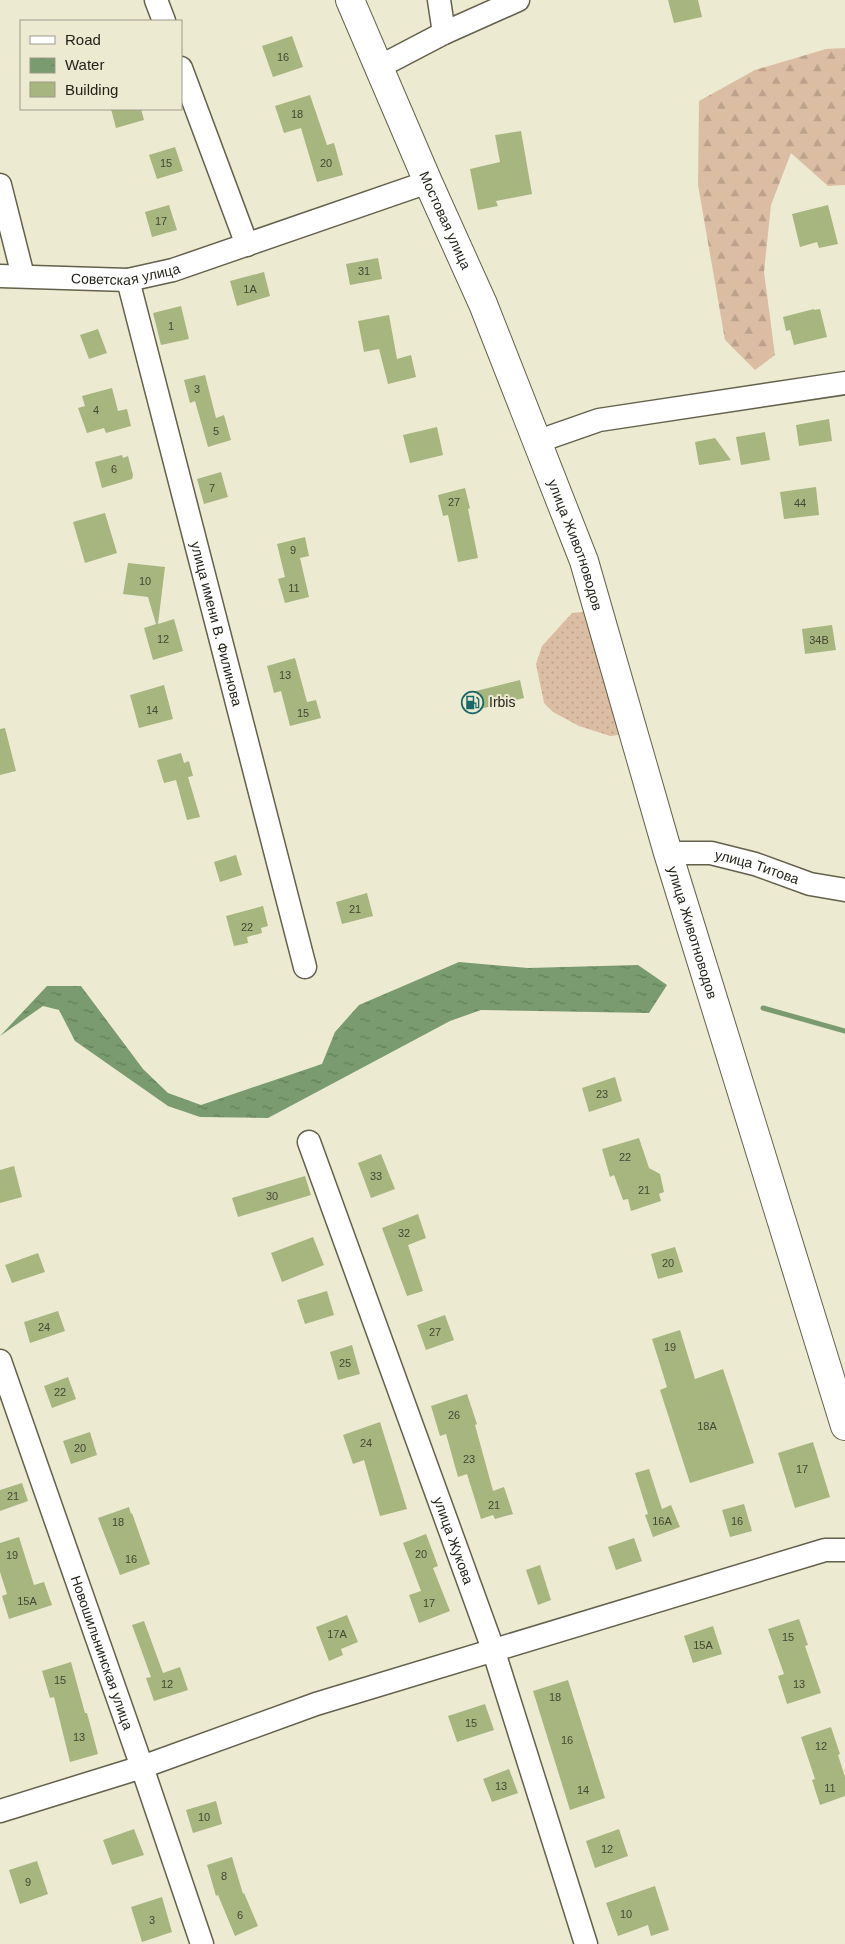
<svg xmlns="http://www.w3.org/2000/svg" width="845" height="1944" viewBox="0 0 845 1944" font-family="Arial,sans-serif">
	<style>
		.grass { fill: url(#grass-dots) }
		.forest { fill: url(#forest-firs) }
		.water { fill: url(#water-ripples) }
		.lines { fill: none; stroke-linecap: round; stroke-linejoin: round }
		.stream { stroke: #799b6f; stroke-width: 5 }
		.building { fill: #a7b57f }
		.minor-casing { stroke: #63604b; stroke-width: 25 }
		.major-casing { stroke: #63604b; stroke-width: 30 }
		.minor { stroke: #fff; stroke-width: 22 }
		.major { stroke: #fff; stroke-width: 28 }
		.labels { text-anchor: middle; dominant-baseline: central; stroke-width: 4; stroke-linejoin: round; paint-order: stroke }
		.number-label { font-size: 11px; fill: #454833 }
		.street-label { font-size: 14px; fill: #24231a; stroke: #edead2 }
		.poi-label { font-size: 14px; fill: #24231a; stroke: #edead2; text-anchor: start }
	</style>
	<defs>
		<pattern id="grass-dots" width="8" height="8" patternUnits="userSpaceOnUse" patternTransform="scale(1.25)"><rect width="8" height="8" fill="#dbbda3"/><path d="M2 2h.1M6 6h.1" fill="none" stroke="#bca28c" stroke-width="1.8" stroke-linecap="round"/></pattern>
		<pattern id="forest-firs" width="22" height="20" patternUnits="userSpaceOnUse" patternTransform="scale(1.25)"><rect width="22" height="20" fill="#dbbda3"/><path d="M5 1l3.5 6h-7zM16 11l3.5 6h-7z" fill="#bca28c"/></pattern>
		<pattern id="water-ripples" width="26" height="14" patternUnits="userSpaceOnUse" patternTransform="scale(1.25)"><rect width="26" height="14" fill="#799b6f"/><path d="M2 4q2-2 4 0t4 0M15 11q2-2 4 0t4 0" fill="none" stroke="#637e5a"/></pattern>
	</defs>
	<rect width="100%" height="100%" fill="#edead2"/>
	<path class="grass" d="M582,612l10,5 34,117 -16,2 -31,-10 -26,-14 -9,-9 -8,-39 6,-18 30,-33z"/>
	<path class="forest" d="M845,48v137l-17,1 -37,-33 -20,52 -7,67 11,83 -20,15 -30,-30 -27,-155 1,-84 56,-31 71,-21z"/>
	<path class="water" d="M459,962l69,6 110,-3 29,20 -18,28 -168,-3 -31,11 -182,97 -68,-1 -32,-11 -93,-65 -16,-31 -16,-4 -43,30 47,-50h34l62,83 25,24 33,12 121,-41 13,-32 24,-27z"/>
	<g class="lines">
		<path class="stream" d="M763,1008l82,23"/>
	</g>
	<path class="building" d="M668,0h30l4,17 -28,6z
		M292,36l11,31 -30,10 -11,-31z
		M310,95l17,50 7,-2 9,32 -26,7 -16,-54 -17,5 -9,-27z
		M111,109h30l3,11 -28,8z
		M521,131l11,63 -36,7 2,5 -20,4 -8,-41 30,-7 -5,-27z
		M175,147l8,24 -26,8 -8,-24z
		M169,205l8,25 -25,7 -7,-25z
		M828,205l10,39 -19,4 -2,-6 -17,5 -8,-33z
		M378,258l4,21 -32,6 -4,-21z
		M264,272l6,24 -33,10 -7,-25z
		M181,306l8,33 -28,6 -8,-32z
		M814,309v1l6,-1 7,28 -33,8 -4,-15 -4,1 -3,-14z
		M389,315l8,44 14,-4 5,22 -28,7 -9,-35 -15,3 -6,-31z
		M98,329l9,24 -18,6 -9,-24z
		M205,375l11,43 8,-3 7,25 -23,7 -13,-46 -5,2 -6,-23z
		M112,388l6,23 9,-2 4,17 -25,7 -2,-5 -17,5 -9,-25 7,-2 -3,-10z
		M829,419l3,22 -33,5 -3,-21z
		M437,427l6,28 -33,8 -7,-28z
		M765,432l5,28 -29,5 -5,-28z
		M715,438l16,22 -32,5 -4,-23z
		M122,455l1,3 5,-2 5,19 -1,4 -30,9 -7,-26z
		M221,472l7,25 -24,7 -7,-25z
		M816,487l3,28 -35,4 -4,-27z
		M465,488l5,20 -2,1 10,49 -20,4 -10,-47 -5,1 -5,-21z
		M105,513l12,40 -32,10 -12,-41z
		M305,537l4,19 -9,2 9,39 -24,6 -7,-24 7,-2 -8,-33z
		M128,563l37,4 -7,57 16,-5 9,32 -30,9 -9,-32 12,-4 -8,-27 -25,-3z
		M832,625l4,25 -31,4 -3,-25z
		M295,658l12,44 9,-2 5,18 -31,8 -9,-35 -7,2 -7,-27z
		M520,680l4,18 -56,14 -4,-18z
		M164,685l9,34 -34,9 -9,-33z
		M5,728l11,43 -16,4v-46z
		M181,753l3,10 5,-2 4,15 -5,1 12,40 -13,3 -11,-40 -12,3 -7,-23z
		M236,855l6,20 -22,7 -6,-20z
		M367,893l6,23 -31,8 -6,-22z
		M263,906l5,20 -7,2 1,5 -15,4 1,6 -14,3 -8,-30z
		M615,1077l7,24 -33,11 -7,-24z
		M639,1138l10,30 11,6 4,18 -5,2 2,7 -30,10 -3,-12 -5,1 -9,-25 -4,2 -8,-28z
		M381,1154l14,35 -24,9 -13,-35z
		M14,1166l8,31 -22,6v-33z
		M305,1176l6,19 -73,22 -6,-19z
		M418,1214l8,24 -18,7 15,46 -16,5 -25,-68z
		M313,1237l11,28 -42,17 -11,-29z
		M675,1247l8,25 -25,7 -7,-25z
		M38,1253l7,19 -33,11 -7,-18z
		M327,1291l7,24 -29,9 -8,-24z
		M58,1311l7,20 -35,12 -6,-21z
		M445,1315l9,25 -28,10 -9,-25z
		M680,1330l15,49 28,-10 31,94 -64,20 -30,-93 7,-3 -15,-48z
		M352,1345l8,29 -22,6 -8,-28z
		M68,1377l8,22 -24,9 -8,-22z
		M467,1394l10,30 -2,1 18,66 11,-4 9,27 -18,5 -2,-4 -12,4 -14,-45 -9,3 -12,-43 -6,2 -9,-30z
		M380,1422l27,87 -27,7 -16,-56 -11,4 -10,-29z
		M90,1432l7,23 -26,9 -8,-23z
		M813,1442l17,55 -35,11 -17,-55z
		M649,1469l13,40 9,-4 9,22 -27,10 -8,-22 3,-1 -13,-41z
		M22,1483l6,18 -28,10v-21z
		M744,1504l8,27 -22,6 -8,-27z
		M129,1507l2,7 1,-1 18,51 -30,11 -22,-57z
		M426,1534l12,32 -5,2 17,43 -31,12 -10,-28 12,-4 -18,-48z
		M19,1537l15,48 10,-3 8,23 -43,14 -7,-23 5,-2 -7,-22v-29z
		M634,1538l8,23 -26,9 -8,-23z
		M540,1565l11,35 -13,5 -12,-35z
		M347,1615l11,27 -17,7 2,6 -14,6 -13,-34z
		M799,1619l9,26 -3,1 16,47 -34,11 -9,-28 6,-2 -16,-45z
		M144,1621l19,52 17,-6 8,23 -34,11 -8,-23 5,-1 -19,-52z
		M713,1626l9,28 -29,9 -9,-27z
		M71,1662l14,51h2l11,41 -28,8 -16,-65 -4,1 -8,-27z
		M568,1680l37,118 -35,12 -37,-119z
		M485,1704l9,26 -37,12 -9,-26z
		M831,1727l9,27 -2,1 7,22v19l-25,9 -8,-25 3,-1 -14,-42z
		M509,1769l9,24 -26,9 -9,-23z
		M216,1801l6,23 -29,9 -7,-23z
		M134,1829l10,26 -32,10 -9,-25z
		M619,1829l9,27 -33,12 -9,-27z
		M232,1857l11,37 1,-1 14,33 -23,10 -17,-41 -2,1 -9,-31z
		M37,1861l11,33 -28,10 -11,-34z
		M655,1886l14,44 -18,6 -3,-11 -30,11 -12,-33z
		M162,1897l10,35 -30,10 -11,-35z"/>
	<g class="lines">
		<defs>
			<g id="minor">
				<path d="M156,0l8,21"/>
				<path d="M439,0l5,33"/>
				<path d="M379,67l65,-34 74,-33"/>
				<path d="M181,68l66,177"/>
				<path d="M0,185l23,91"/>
				<path id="s1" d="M0,276l128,4 45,-10 255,-88"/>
				<path id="s2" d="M128,280l177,687"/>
				<path d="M536,442l63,-22 246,-37"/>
				<path id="s3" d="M668,853h43l44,11 55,20 35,6"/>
				<path id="s4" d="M309,1142l184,507 93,295"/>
				<path id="s5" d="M0,1361l142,406 60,177"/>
				<path d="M0,1811l142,-44 174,-63 509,-154h20"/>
			</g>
			<g id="major">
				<path id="s6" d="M350,0l78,182 55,122 101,257 84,292 177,573"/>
			</g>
		</defs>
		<use href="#minor" class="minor-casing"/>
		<use href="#major" class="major-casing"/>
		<use href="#minor" class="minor"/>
		<use href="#major" class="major"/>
	</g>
	<defs>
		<symbol id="fuel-ring" viewBox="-11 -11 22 22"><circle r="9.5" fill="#edead2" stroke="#196768" stroke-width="1.5"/><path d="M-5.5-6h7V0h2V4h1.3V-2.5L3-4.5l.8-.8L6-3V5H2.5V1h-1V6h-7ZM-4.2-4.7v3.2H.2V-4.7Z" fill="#196768"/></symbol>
	</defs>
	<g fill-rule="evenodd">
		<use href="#fuel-ring" x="460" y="690" width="25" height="25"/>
	</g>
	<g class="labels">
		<g class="number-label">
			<text x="283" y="57">16</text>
			<text x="297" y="114">18</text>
			<text x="166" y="163">15</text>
			<text x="326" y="163">20</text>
			<text x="161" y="221">17</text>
			<text x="364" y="271">31</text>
			<text x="250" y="289">1А</text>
			<text x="171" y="326">1</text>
			<text x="197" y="389">3</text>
			<text x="96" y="410">4</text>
			<text x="216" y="431">5</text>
			<text x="114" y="469">6</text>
			<text x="212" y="488">7</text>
			<text x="454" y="502">27</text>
			<text x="800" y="503">44</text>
			<text x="293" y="550">9</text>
			<text x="145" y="581">10</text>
			<text x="294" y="588">11</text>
			<text x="163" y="639">12</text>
			<text x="819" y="640">34В</text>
			<text x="285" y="675">13</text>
			<text x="152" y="710">14</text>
			<text x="303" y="713">15</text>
			<text x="355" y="909">21</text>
			<text x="247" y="927">22</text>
			<text x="602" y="1094">23</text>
			<text x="625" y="1157">22</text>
			<text x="376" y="1176">33</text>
			<text x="644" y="1190">21</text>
			<text x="272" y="1196">30</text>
			<text x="404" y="1233">32</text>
			<text x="668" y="1263">20</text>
			<text x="44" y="1327">24</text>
			<text x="435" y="1332">27</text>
			<text x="670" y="1347">19</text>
			<text x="345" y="1363">25</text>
			<text x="60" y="1392">22</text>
			<text x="454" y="1415">26</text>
			<text x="707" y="1426">18А</text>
			<text x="366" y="1443">24</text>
			<text x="80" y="1448">20</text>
			<text x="469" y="1459">23</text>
			<text x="802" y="1469">17</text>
			<text x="13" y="1496">21</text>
			<text x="494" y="1505">21</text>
			<text x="662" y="1521">16А</text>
			<text x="737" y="1521">16</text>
			<text x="118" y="1522">18</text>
			<text x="421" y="1554">20</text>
			<text x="12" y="1555">19</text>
			<text x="131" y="1559">16</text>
			<text x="27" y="1601">15А</text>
			<text x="429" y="1603">17</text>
			<text x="337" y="1634">17А</text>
			<text x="788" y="1637">15</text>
			<text x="703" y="1645">15А</text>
			<text x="60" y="1680">15</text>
			<text x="167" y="1684">12</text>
			<text x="799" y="1684">13</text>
			<text x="555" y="1697">18</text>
			<text x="471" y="1723">15</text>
			<text x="79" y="1737">13</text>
			<text x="567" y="1740">16</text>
			<text x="821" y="1746">12</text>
			<text x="501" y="1786">13</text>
			<text x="830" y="1788">11</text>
			<text x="583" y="1790">14</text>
			<text x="204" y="1817">10</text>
			<text x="607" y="1849">12</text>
			<text x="224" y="1876">8</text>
			<text x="28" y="1882">9</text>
			<text x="626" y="1914">10</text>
			<text x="240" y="1915">6</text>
			<text x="152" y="1920">3</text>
		</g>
		<g class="street-label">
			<text stroke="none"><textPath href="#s6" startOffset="240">Мостовая улица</textPath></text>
			<text stroke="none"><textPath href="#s1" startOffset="126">Советская улица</textPath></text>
			<text stroke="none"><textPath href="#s6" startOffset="590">улица Животноводов</textPath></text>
			<text stroke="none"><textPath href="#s2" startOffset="355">улица имени В. Филинова</textPath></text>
			<text stroke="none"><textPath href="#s3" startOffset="91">улица Титова</textPath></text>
			<text stroke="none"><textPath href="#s6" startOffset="995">улица Животноводов</textPath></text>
			<text stroke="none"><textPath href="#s4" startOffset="424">улица Жукова</textPath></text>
			<text stroke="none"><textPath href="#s5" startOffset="309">Новошильнинская улица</textPath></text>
		</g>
		<g class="poi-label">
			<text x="489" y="702">Irbis</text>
		</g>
	</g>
	<rect x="20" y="20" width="162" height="90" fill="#edead2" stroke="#9d9a88"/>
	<rect x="30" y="36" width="25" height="8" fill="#ffffff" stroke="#9d9a88"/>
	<text x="65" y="45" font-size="15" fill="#24231a">Road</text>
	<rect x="30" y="58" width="25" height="15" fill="url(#water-ripples)" stroke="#9d9a88"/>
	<text x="65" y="70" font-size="15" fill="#24231a">Water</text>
	<rect x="30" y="82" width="25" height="15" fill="#a7b57f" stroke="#9d9a88"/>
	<text x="65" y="95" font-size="15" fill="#24231a">Building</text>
</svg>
